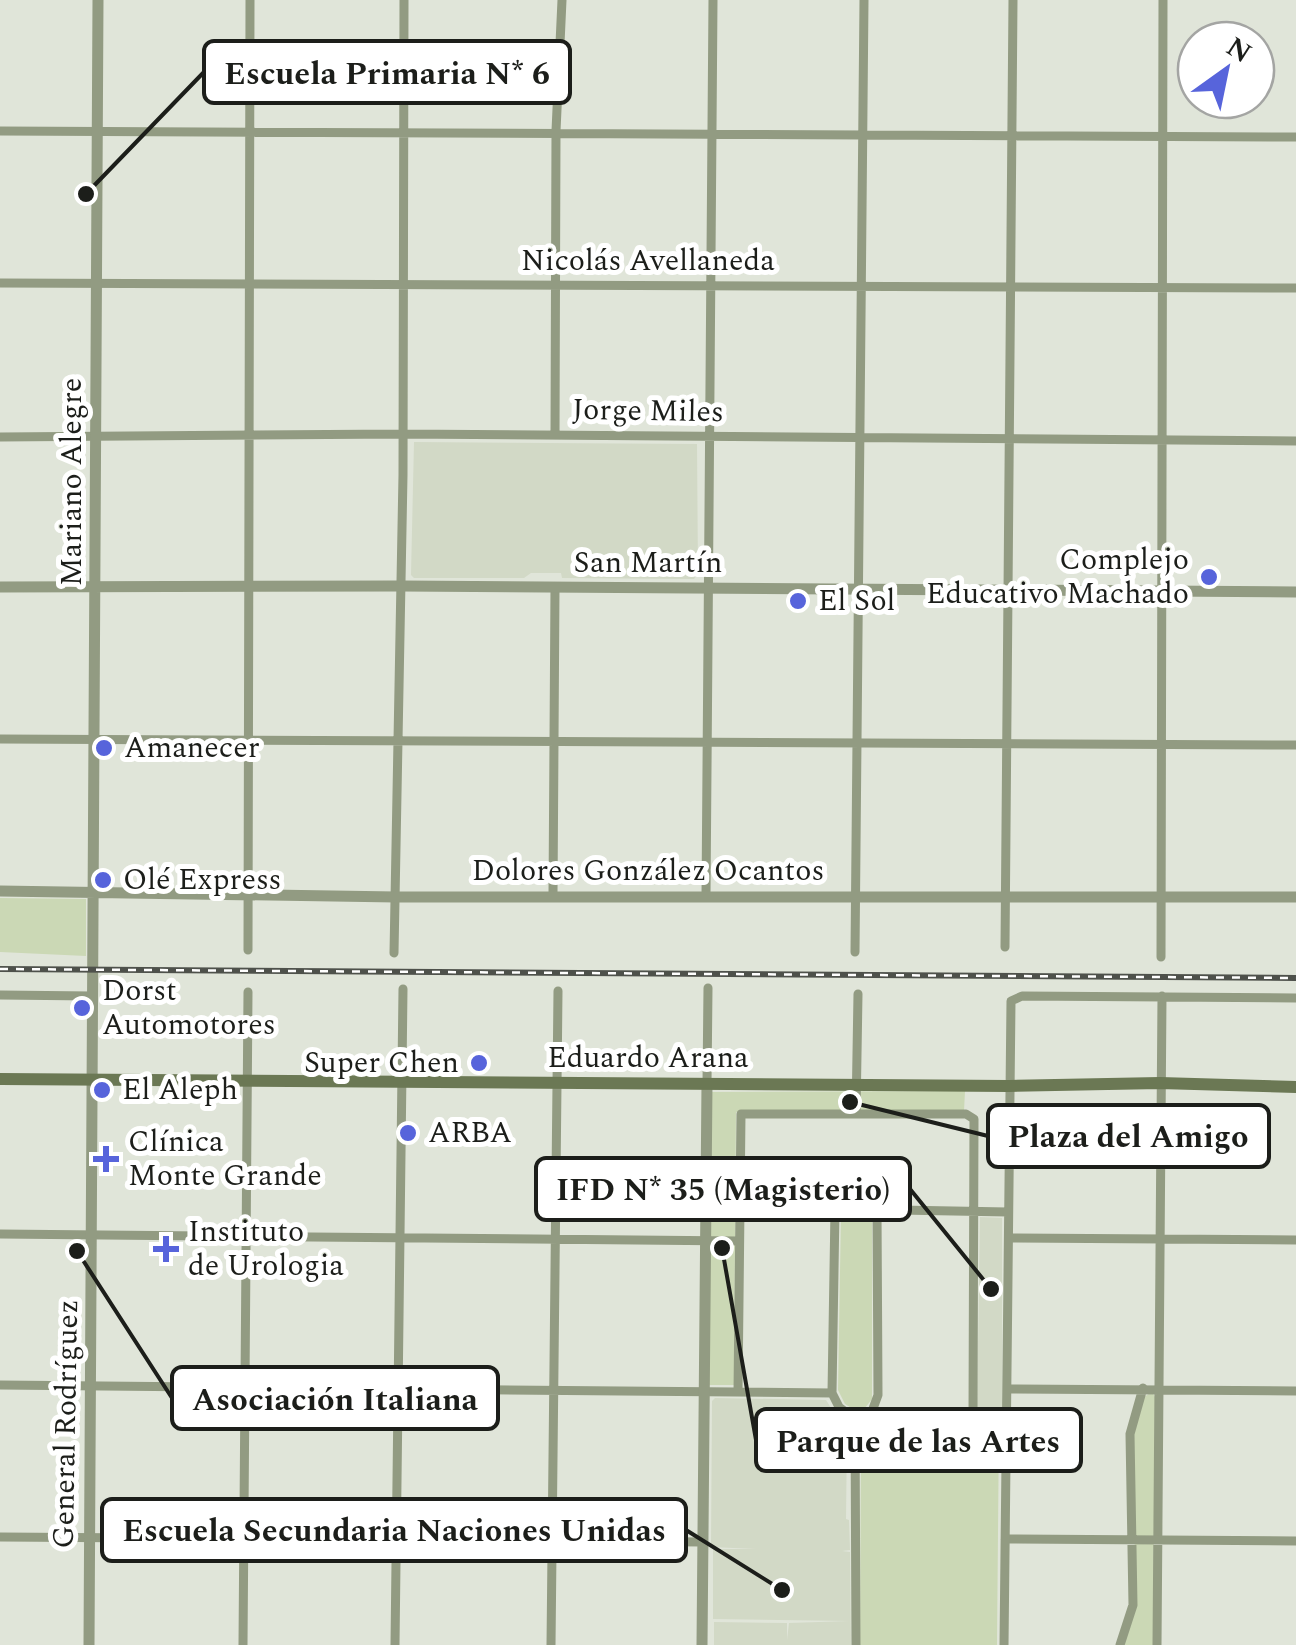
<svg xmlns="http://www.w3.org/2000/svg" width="1296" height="1645" viewBox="0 0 1296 1645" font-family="Spectral,serif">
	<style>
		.built { fill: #d2d9c6 }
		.green { fill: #cbd8b5 }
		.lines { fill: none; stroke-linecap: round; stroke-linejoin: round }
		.minor { stroke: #929b82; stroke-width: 9 }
		.tertiary { stroke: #929b82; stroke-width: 11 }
		.secondary { stroke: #6b7854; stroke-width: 12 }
		.rail-casing { stroke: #4e514b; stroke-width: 6 }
		.rail { stroke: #fff; stroke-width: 2.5; stroke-dasharray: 8; stroke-linecap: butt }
		.poi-dot { fill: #5764db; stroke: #fff; stroke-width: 4 }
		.labels { text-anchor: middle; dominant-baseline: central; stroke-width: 10; stroke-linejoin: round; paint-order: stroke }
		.street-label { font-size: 30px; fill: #1c1e1a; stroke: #fff }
		.poi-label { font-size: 30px; fill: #1c1e1a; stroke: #fff; text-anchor: start }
		.leader { fill: none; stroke: #1c1e1a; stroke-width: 4 }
		.callout-dot { fill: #1c1e1a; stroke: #fff; stroke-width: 4 }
		.callout { fill: #fff; stroke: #1c1e1a; stroke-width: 4 }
		.callout-label { font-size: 32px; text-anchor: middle; font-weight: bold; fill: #1c1e1a }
	</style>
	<rect width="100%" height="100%" fill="#e0e5d9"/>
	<path class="built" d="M414,442l283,2 1,130 -4,5 -132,-1 -1,-5h-30l-7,5h-110l-3,-3z
		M980,1217l22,1v191h-25z
		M715,1398l111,2 21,33 -1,86 3,1 1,30 -8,1 8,1 1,93h-137v-23l73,1v17l2,-17 60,-2 -136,-2v-70h43l-45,-2 1,-146z"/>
	<path class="green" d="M0,898l86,1v57l-86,-4z
		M965,1091l-1,20 -228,1 -2,273h-26l4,-293z
		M841,1213l31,3v183l-7,9 -9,3 -11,-7 -7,-14z
		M1152,1392l3,5 -2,248h-31l13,-40 -1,-171 10,-37z
		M995,1418l4,4 -2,223h-137l1,-216 10,-10z"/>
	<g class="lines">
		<path class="minor" d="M0,131l1296,6
			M0,283l1296,5
			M555,435l1,-304 6,-131
			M0,437l401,-3 895,7
			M0,739l1296,6
			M553,895l2,-308
			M706,896l7,-896
			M1005,947l8,-947
			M248,950l2,-950
			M855,952l9,-952
			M394,953l9,-478 1,-475
			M1161,957l2,-957
			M0,995l92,1
			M707,1083l1,-95
			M856,1114l2,-120
			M738,1207l270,5
			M835,1209l-3,184 7,14 16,12 16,-5 137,1
			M0,1234l738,7
			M1009,1238l287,2
			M0,1385l832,8
			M1008,1389l288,2
			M738,1392l3,-278h225l8,5 -1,295
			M871,1414l7,-19 -1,-185
			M855,1419l1,226
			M0,1537l703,5
			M1005,1539l291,2
			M243,1645l5,-653
			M395,1645l8,-656
			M551,1645l7,-654
			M1004,1645l7,-644 11,-5 274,2
			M1120,1645l13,-40 -3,-171 13,-46
			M1157,1645l5,-649"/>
		<path class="tertiary" d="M0,587l401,-1 895,6
			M0,891l396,6h900
			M89,1645l9,-1645
			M702,1645l5,-562"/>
		<path class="secondary" d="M0,1079l1009,7 151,-3 136,4"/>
		<defs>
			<path id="rail" d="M0,969l1296,9"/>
		</defs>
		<use href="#rail" class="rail-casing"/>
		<use href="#rail" class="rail"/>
	</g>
	<g class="poi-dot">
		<circle cx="1209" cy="577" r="10"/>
		<circle cx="798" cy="601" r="10"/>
		<circle cx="104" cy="748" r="10"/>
		<circle cx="103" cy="880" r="10"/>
		<circle cx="82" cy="1008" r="10"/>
		<circle cx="479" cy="1063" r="10"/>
		<circle cx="102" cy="1090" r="10"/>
		<circle cx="408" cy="1133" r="10"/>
		<path d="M101 1144h10v10h10v10h-10v10h-10v-10h-10v-10h10z"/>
		<path d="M161 1234h10v10h10v10h-10v10h-10v-10h-10v-10h10z"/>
	</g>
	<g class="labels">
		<g class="street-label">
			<text x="648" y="261">Nicolás Avellaneda</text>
			<text transform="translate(648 411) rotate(1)">Jorge Miles</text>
			<text transform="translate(72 482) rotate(-90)">Mariano Alegre</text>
			<text x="648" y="563">San Martín</text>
			<text x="648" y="871">Dolores González Ocantos</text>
			<text x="648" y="1058">Eduardo Arana</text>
			<text transform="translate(66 1424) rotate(-89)">General Rodríguez</text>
		</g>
		<g class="poi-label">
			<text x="1189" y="560" text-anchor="end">Complejo<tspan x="1189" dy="34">Educativo Machado</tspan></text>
			<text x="818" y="601">El Sol</text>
			<text x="124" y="748">Amanecer</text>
			<text x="123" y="880">Olé Express</text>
			<text x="102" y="991">Dorst<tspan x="102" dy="34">Automotores</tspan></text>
			<text x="459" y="1063" text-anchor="end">Super Chen</text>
			<text x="122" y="1090">El Aleph</text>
			<text x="428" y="1133">ARBA</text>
			<text x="128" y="1142">Clínica<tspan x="128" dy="34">Monte Grande</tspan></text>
			<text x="188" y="1232">Instituto<tspan x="188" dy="34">de Urologia</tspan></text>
		</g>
	</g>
	<path class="leader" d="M86 194L204 72M850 1102L988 1136M991 1289L910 1189M77 1251L172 1398M722 1248L756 1440M782 1590L686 1530"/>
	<g class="callout-dot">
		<circle cx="86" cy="194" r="10"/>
		<circle cx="850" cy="1102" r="10"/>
		<circle cx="991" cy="1289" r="10"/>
		<circle cx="77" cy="1251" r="10"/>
		<circle cx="722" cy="1248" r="10"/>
		<circle cx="782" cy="1590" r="10"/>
	</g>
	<g class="callout">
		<rect x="204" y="41" width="366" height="62" rx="10"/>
		<rect x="988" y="1105" width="281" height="62" rx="10"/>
		<rect x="536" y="1158" width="374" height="62" rx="10"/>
		<rect x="172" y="1367" width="326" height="62" rx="10"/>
		<rect x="756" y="1409" width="325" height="62" rx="10"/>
		<rect x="102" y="1499" width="584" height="62" rx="10"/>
	</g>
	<g class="callout-label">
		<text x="387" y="84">Escuela Primaria N* 6</text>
		<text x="1128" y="1147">Plaza del Amigo</text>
		<text x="723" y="1200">IFD N* 35 (Magisterio)</text>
		<text x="335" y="1410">Asociación Italiana</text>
		<text x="918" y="1452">Parque de las Artes</text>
		<text x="394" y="1541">Escuela Secundaria Naciones Unidas</text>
	</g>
	<g transform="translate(1226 70) rotate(33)"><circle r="48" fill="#ffffff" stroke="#a4a5a3" stroke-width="2.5"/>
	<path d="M0-8L18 38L0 25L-18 38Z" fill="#5764db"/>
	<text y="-15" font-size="28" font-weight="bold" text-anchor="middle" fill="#1c1e1a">N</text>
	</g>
</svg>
